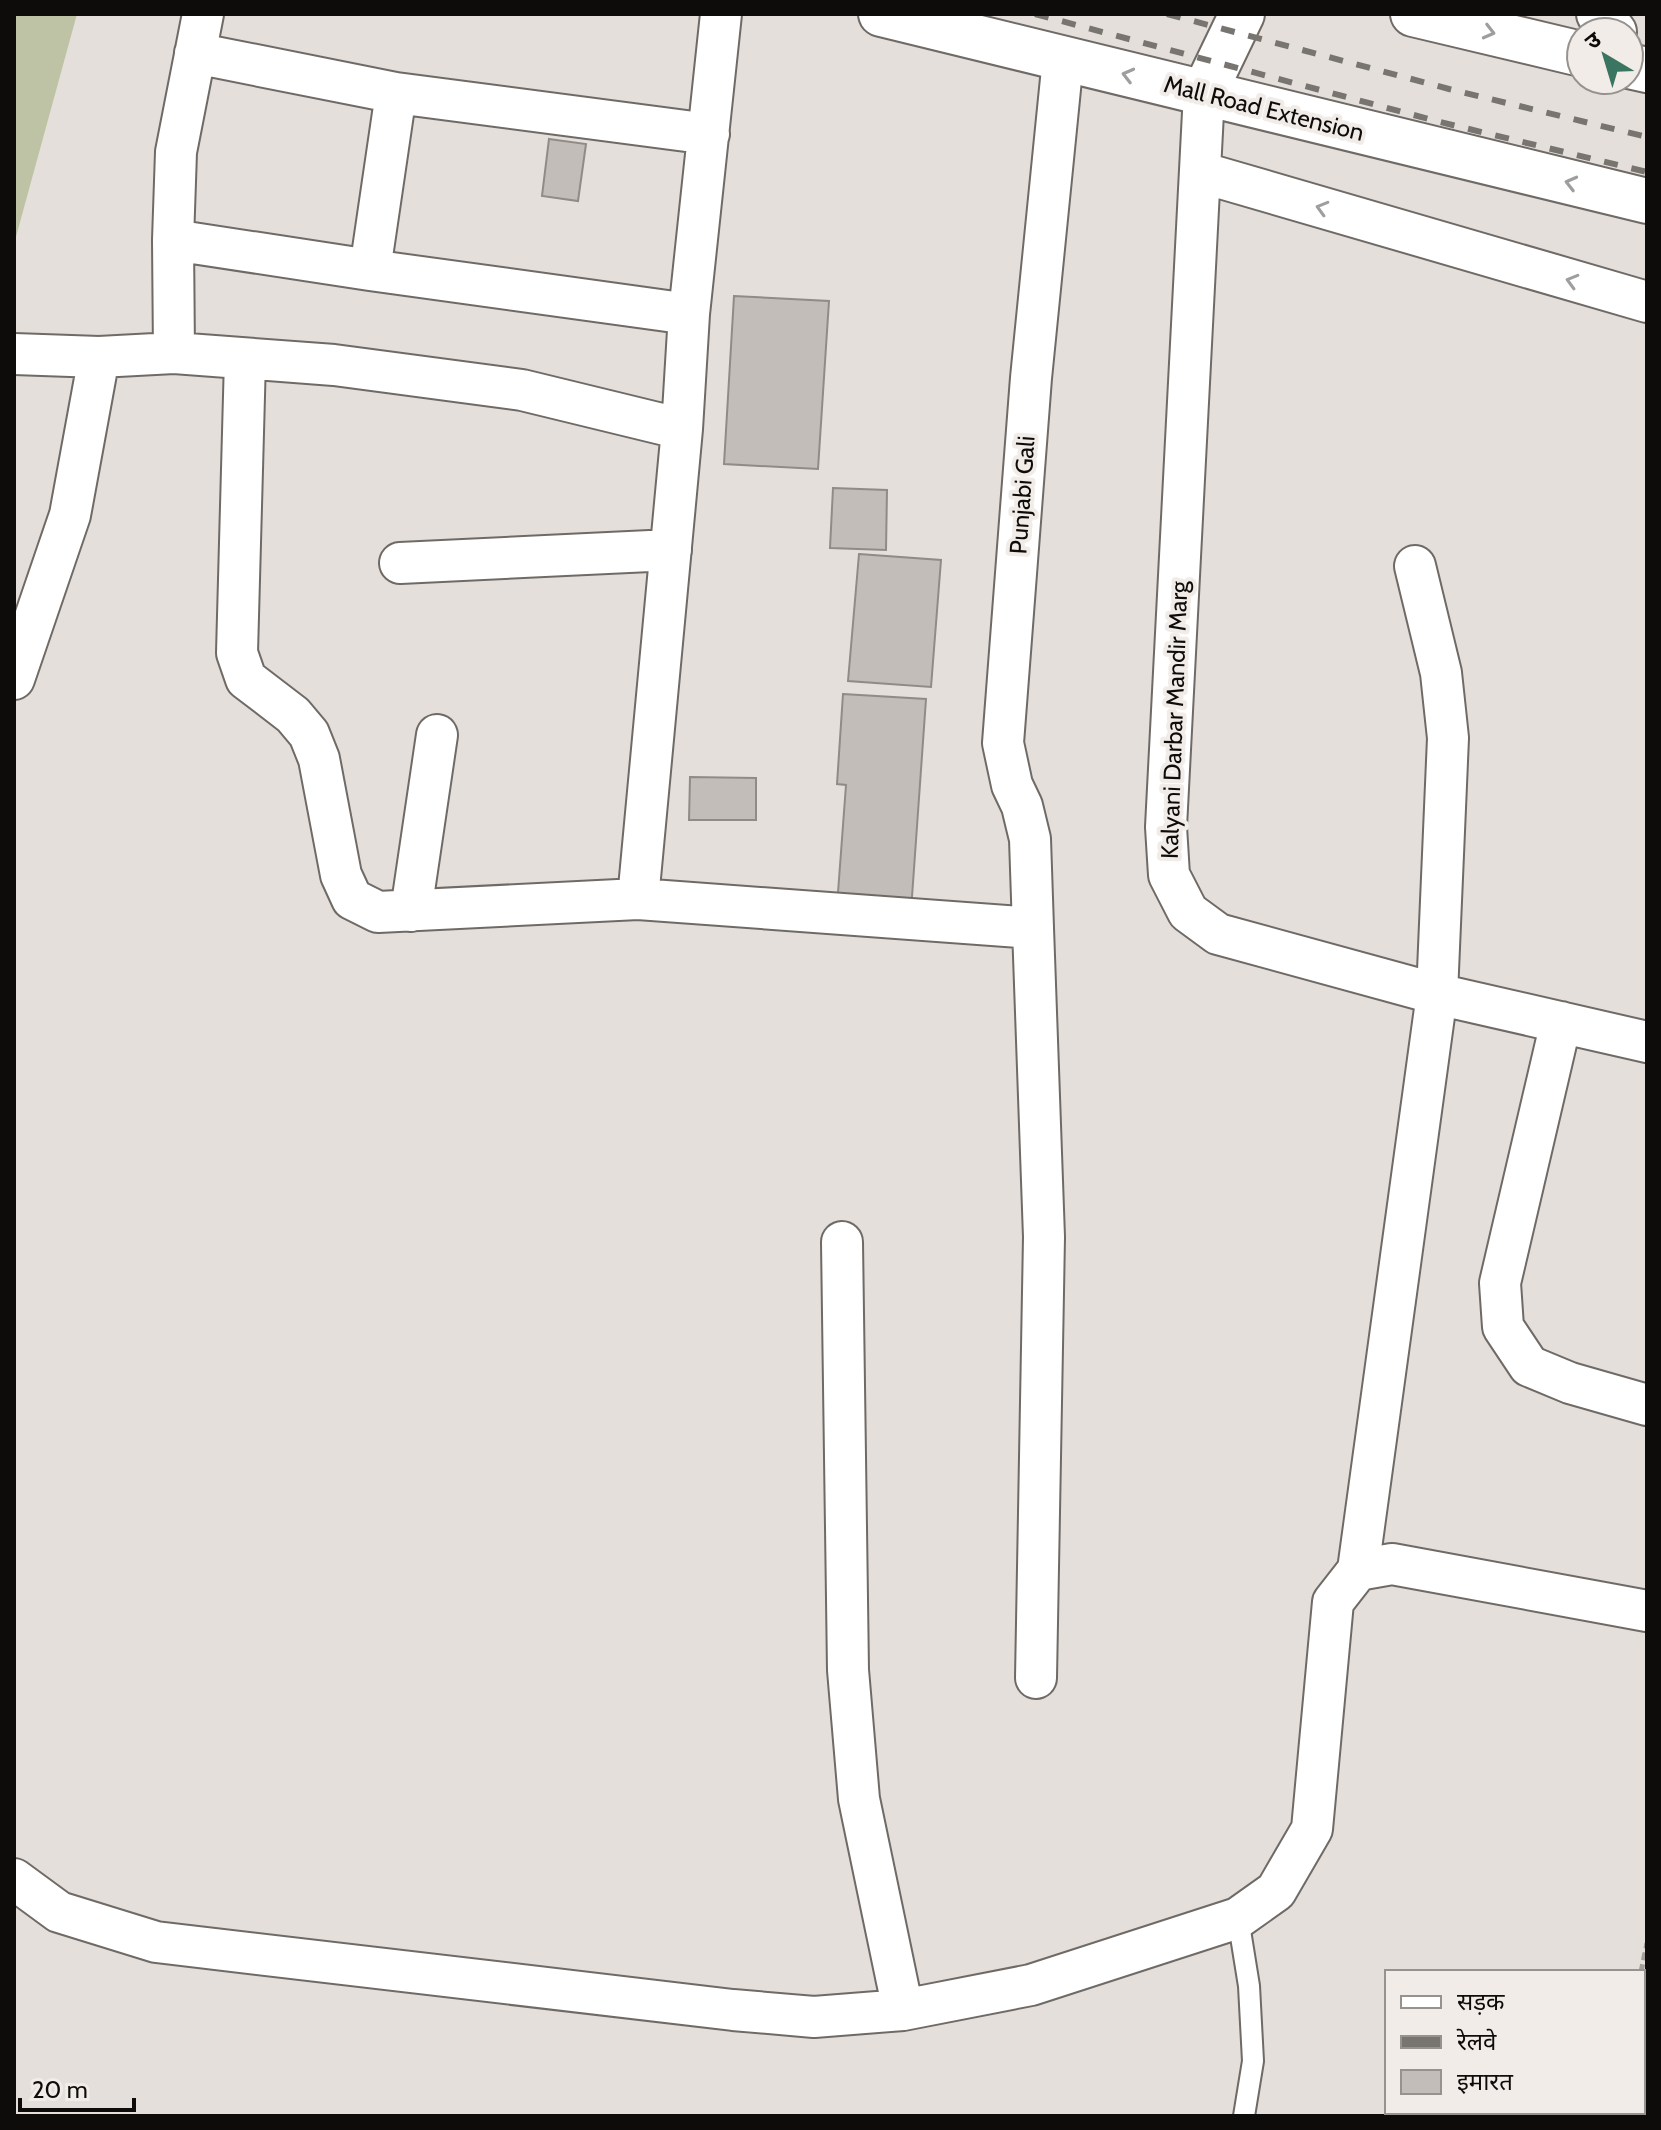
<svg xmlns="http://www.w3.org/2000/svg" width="1661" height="2130" viewBox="0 0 1661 2130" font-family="Cabin,'Noto Sans Devanagari',sans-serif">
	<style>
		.park { fill: #bec3a5 }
		.building { fill: #c2bdb8; stroke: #908b87; stroke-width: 2 }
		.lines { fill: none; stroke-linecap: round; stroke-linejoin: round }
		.service-casing { stroke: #6f6a66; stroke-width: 24 }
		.minor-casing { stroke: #6f6a66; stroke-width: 44 }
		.secondary-casing { stroke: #6f6a66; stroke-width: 48 }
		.path { stroke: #a29e9a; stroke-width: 5; stroke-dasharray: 8 4; stroke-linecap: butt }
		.service { stroke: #fff; stroke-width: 20 }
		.minor { stroke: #fff; stroke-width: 40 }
		.secondary { stroke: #fff; stroke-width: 44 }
		.rail { stroke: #787571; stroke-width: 6; stroke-dasharray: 14 14; stroke-linecap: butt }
		.oneway { stroke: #9f9e9d }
		.labels { text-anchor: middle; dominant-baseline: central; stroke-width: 8; stroke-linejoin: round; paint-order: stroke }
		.street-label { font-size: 24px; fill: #0e0c0a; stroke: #f1ece7 }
	</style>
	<rect width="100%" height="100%" fill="#e4dfda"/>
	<path class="park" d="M14,14h63l-63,230z"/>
	<path class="building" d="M549,139l37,5 -8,57 -36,-5z
		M734,296l95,5 -11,168 -94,-5z
		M833,488l54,2 -1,60 -56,-2z
		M859,554l82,6 -10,127 -83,-6z
		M843,694l83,5 -15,212 -74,-5 9,-121 -9,-1z
		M690,777l66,1v42h-67z"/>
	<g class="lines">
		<defs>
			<path id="service" d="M1238,1918l11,68 4,75 -9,55"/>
			<path id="minor" d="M721,14l-32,300 -7,115 -44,470 395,29 11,309 -8,441
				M195,53l201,40 313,41
				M1204,93l-38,734 3,48 19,37 30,22 219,60 210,48
				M1200,172l447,130
				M173,240l197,30 319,44
				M370,270l26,-177
				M174,353l-1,-113 3,-88 27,-138
				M14,354l85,3 75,-4 160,12 188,25 160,39
				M245,359l-8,294 9,26 47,36 16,19 10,25 22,116 11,24 26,13 260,-13
				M400,563l271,-13
				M14,679l56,-164 29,-158
				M411,911l26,-176
				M1033,928l-3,-89 -8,-33 -10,-21 -9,-42 28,-365 32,-319
				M1561,1022l-61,261 3,44 26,39 41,17 77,22
				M842,1242l6,428 11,129 44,211
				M1358,1570l34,-6 255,47
				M14,1879l45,33 97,30 577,68 81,7 89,-7 128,-25 207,-67 38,-27 36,-62 21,-227 25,-32 79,-576 11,-256 -7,-65 -26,-107"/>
			<path id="secondary" d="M881,14l766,187
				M1413,14l168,40
				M1599,14l15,18
				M1629,66l18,4
				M1204,93l38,-79"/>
		</defs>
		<use href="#service" class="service-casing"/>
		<use href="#minor" class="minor-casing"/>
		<use href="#secondary" class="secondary-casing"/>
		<path class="path" d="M1641,1972l6,-29
			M1609,2116l1,-4"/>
		<use href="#service" class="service"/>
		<use href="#minor" class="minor"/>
		<use href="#secondary" class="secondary"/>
		<path class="rail" d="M1035,14l405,108 207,50
			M1167,14l282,75 198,48"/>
	</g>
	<defs><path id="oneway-chevron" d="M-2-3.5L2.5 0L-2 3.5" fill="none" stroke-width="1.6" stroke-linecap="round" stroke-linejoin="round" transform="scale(2)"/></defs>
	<g class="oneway">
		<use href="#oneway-chevron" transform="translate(1489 32) rotate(14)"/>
		<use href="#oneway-chevron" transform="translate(1128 75) rotate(-166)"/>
		<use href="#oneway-chevron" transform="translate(1571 183) rotate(-166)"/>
		<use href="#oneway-chevron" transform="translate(1322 208) rotate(-164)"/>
		<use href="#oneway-chevron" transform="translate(1572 281) rotate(-164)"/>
	</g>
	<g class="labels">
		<g class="street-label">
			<text transform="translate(1264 108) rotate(14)">Mall Road Extension</text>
			<text transform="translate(1022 495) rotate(-86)">Punjabi Gali</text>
			<text transform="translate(1174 720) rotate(-88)">Kalyani Darbar Mandir Marg</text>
		</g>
	</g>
	<rect width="1661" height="2130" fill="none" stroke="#0e0c0a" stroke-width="32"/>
	<rect x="1385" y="1970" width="260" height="144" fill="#f1ece7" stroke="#96928f" stroke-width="2"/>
	<rect x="1401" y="1996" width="40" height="12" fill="#ffffff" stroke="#96928f" stroke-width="2"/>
	<text x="1457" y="2010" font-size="24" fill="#0e0c0a">सड़क</text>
	<rect x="1401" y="2036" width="40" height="12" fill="#787571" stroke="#96928f" stroke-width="2"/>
	<text x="1457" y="2050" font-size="24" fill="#0e0c0a">रेलवे</text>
	<rect x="1401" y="2070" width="40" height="24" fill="#c2bdb8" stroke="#96928f" stroke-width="2"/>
	<text x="1457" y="2090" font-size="24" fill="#0e0c0a">इमारत</text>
	<g transform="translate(1605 56) rotate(322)"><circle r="38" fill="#f1ece7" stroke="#96928f" stroke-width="2"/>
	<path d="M0-6L14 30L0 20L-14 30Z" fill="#397560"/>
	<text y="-12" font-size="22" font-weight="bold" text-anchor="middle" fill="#0e0c0a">उ</text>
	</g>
	<path d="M20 2098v12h114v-12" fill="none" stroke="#0e0c0a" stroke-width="4"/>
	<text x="32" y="2098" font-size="24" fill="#0e0c0a" stroke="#f1ece7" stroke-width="6" paint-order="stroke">20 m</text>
</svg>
